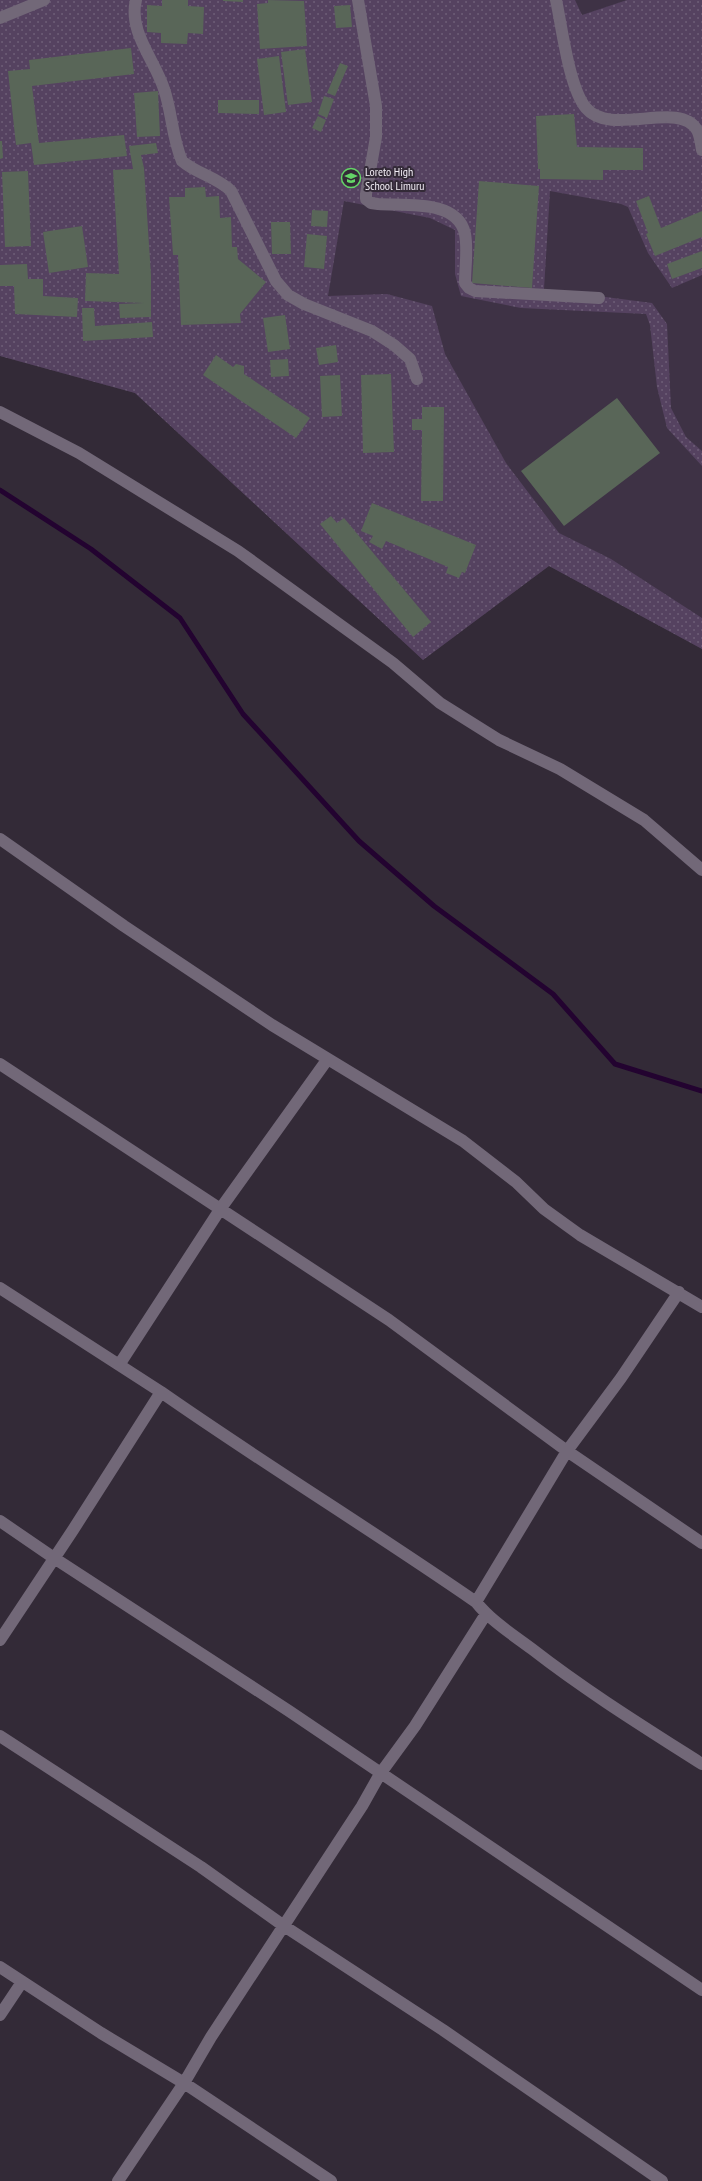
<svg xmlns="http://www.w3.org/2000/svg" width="702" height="2181" viewBox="0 0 702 2181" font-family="'PT Sans Narrow',sans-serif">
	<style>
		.built { fill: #3e3245 }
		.grass { fill: url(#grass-dots) }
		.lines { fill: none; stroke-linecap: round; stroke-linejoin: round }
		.stream { stroke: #230330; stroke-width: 5 }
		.building { fill: #596658 }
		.street { stroke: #726878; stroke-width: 12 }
		.labels { text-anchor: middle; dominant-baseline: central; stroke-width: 4; stroke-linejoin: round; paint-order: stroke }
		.poi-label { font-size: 12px; fill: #f2edf5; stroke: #332a37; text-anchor: start }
	</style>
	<defs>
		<pattern id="grass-dots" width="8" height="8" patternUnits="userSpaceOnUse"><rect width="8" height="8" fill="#554260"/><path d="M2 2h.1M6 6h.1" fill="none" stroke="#6e5e77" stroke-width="1.8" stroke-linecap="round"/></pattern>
	</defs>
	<rect width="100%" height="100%" fill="#332a37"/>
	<path class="built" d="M0,0h702v649l-153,-83 -126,94 -288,-267 -135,-37z"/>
	<path class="grass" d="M0,0h575l7,15 45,-15h75v275l-30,13 -24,-35 -20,-46 -7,-3 -71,-13 -6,98 108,14 15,21 4,84 15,29 16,14v15l-35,-38 -10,-41 -7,-62 -4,-11 -125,-6 -60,-12 -6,-22v-44l-25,-12 -86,-17 -16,95 59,-2 45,12 13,48 61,109 53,70 52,26 91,59v31l-153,-83 -126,94 -288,-267 -135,-37z"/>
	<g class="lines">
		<path class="stream" d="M0,490l91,59 89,69 63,96 116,127 75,65 119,88 62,70 87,27"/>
	</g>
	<path class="building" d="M162,0h26v6l16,1 -1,27 -15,-1 -1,11 -26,-1v-10l-14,-1v-27l15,1z
		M223,0h20v2l-20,-1z
		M268,0l36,1 3,45 -47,3 -3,-45 11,-1z
		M350,5l2,22 -16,1 -2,-22z
		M131,48l3,26 -102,12 7,57 85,-8 3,21 -93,9 -3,-22 -15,2 -8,-74 22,-2 -1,-9z
		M305,49l7,53 -24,3 -7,-53z
		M279,56l7,56 -22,3 -7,-56z
		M340,63l8,3 -13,30 -8,-3z
		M158,91l2,45 -23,1 -3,-44z
		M324,96l10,3 -7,19 -9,-4z
		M218,100h41v14l-41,-1z
		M574,114l3,33 66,1v22h-40v10l-63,-1v-10h-2l-2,-53z
		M318,116l8,4 -5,12 -9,-4z
		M0,141h2l1,17 -3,1z
		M156,143l2,10 -17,2 3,13 7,107v42l-31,1 -1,-14 25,-1 -59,-2 1,-28 33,1 -6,-104 20,-1 -4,-23z
		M28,171l3,75 -26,1 -3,-75z
		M479,181l60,5 -7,102 -60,-5z
		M205,187l1,10 13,-1 1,22 11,-1 1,30h5l1,12 28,23 -26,32 1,9 -60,2 -3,-70h-5l-4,-58h16v-9z
		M649,196l12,32 41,-17v26l-47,19 -9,-22 2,-1 -12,-32z
		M312,210l16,1 -1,16 -16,-1z
		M271,222h19l1,32h-19z
		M82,226l6,41 -39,6 -6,-41z
		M307,234l20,2 -3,33 -20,-2z
		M702,251v17l-30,11 -5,-15z
		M27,264l1,15h15v17l35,2 -1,19 -62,-3 -1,-28h-14v-21z
		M82,308h12l1,18 57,-4 1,15 -70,4z
		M285,315l5,34 -22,3 -5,-34z
		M336,345l2,17 -19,3 -3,-17z
		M216,355l17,12 3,-3 8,2v8l66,44 -14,20 -93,-63z
		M288,359l1,17 -18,1 -1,-17z
		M391,374l3,78 -31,1 -2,-78z
		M340,375l2,41 -20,1 -2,-41z
		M617,398l43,55 -96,73 -43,-55z
		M422,407h22l-1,94h-22l1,-71h-10v-11h10z
		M372,503l104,42 -11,28 -3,-1 -3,6 -13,-5 2,-6 -62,-26 -4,8 -13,-7 4,-6 -12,-5z
		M331,516l6,7 7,-5 87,104 -18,15 -93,-113z"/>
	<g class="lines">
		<path class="street" d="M136,0c-8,32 19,60 28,89 8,23 8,49 18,72 15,13 35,16 49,30l45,90 12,14 16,9 68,27 22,14 16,14 7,20
			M358,0l18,106v31l-10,57v5l5,4 7,1c27,2 80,-5 87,30 3,15 0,34 0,49l4,5 6,3 124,7
			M556,0c6,27 13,88 30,108 25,30 93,-9 111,22 3,5 4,14 5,20
			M0,18l44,-18
			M0,412l79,41 159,98 155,112 47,40 59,37 61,29 84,51 58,50
			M0,839l124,87 148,99 191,116 53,41 28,27 36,26 122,72
			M0,1064l389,256 178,131 135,92
			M0,1288l161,104 -88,138 -73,110
			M119,1365l102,-157 106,-148
			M161,1392c103,72 211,138 315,210 15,19 36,32 56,47 54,42 112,78 170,115
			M0,1521l54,37 235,153 413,279
			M476,1602l91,-151 54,-73 58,-86
			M0,1736l201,131 83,59 159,104 219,151
			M0,1967l101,66 83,50 147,98
			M0,2015l22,-33
			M118,2181l66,-98 27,-46 151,-231 18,-32 35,-48 71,-112"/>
	</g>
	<defs>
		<symbol id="school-ring" viewBox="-11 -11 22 22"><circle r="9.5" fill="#332a37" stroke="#64d467" stroke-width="1.5"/><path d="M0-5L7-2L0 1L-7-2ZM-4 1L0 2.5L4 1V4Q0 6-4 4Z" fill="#64d467"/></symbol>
	</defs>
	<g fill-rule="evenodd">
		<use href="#school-ring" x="340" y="167" width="22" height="22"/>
	</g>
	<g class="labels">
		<g class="poi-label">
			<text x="365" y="171">Loreto High<tspan x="365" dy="14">School Limuru</tspan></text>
		</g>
	</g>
</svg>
